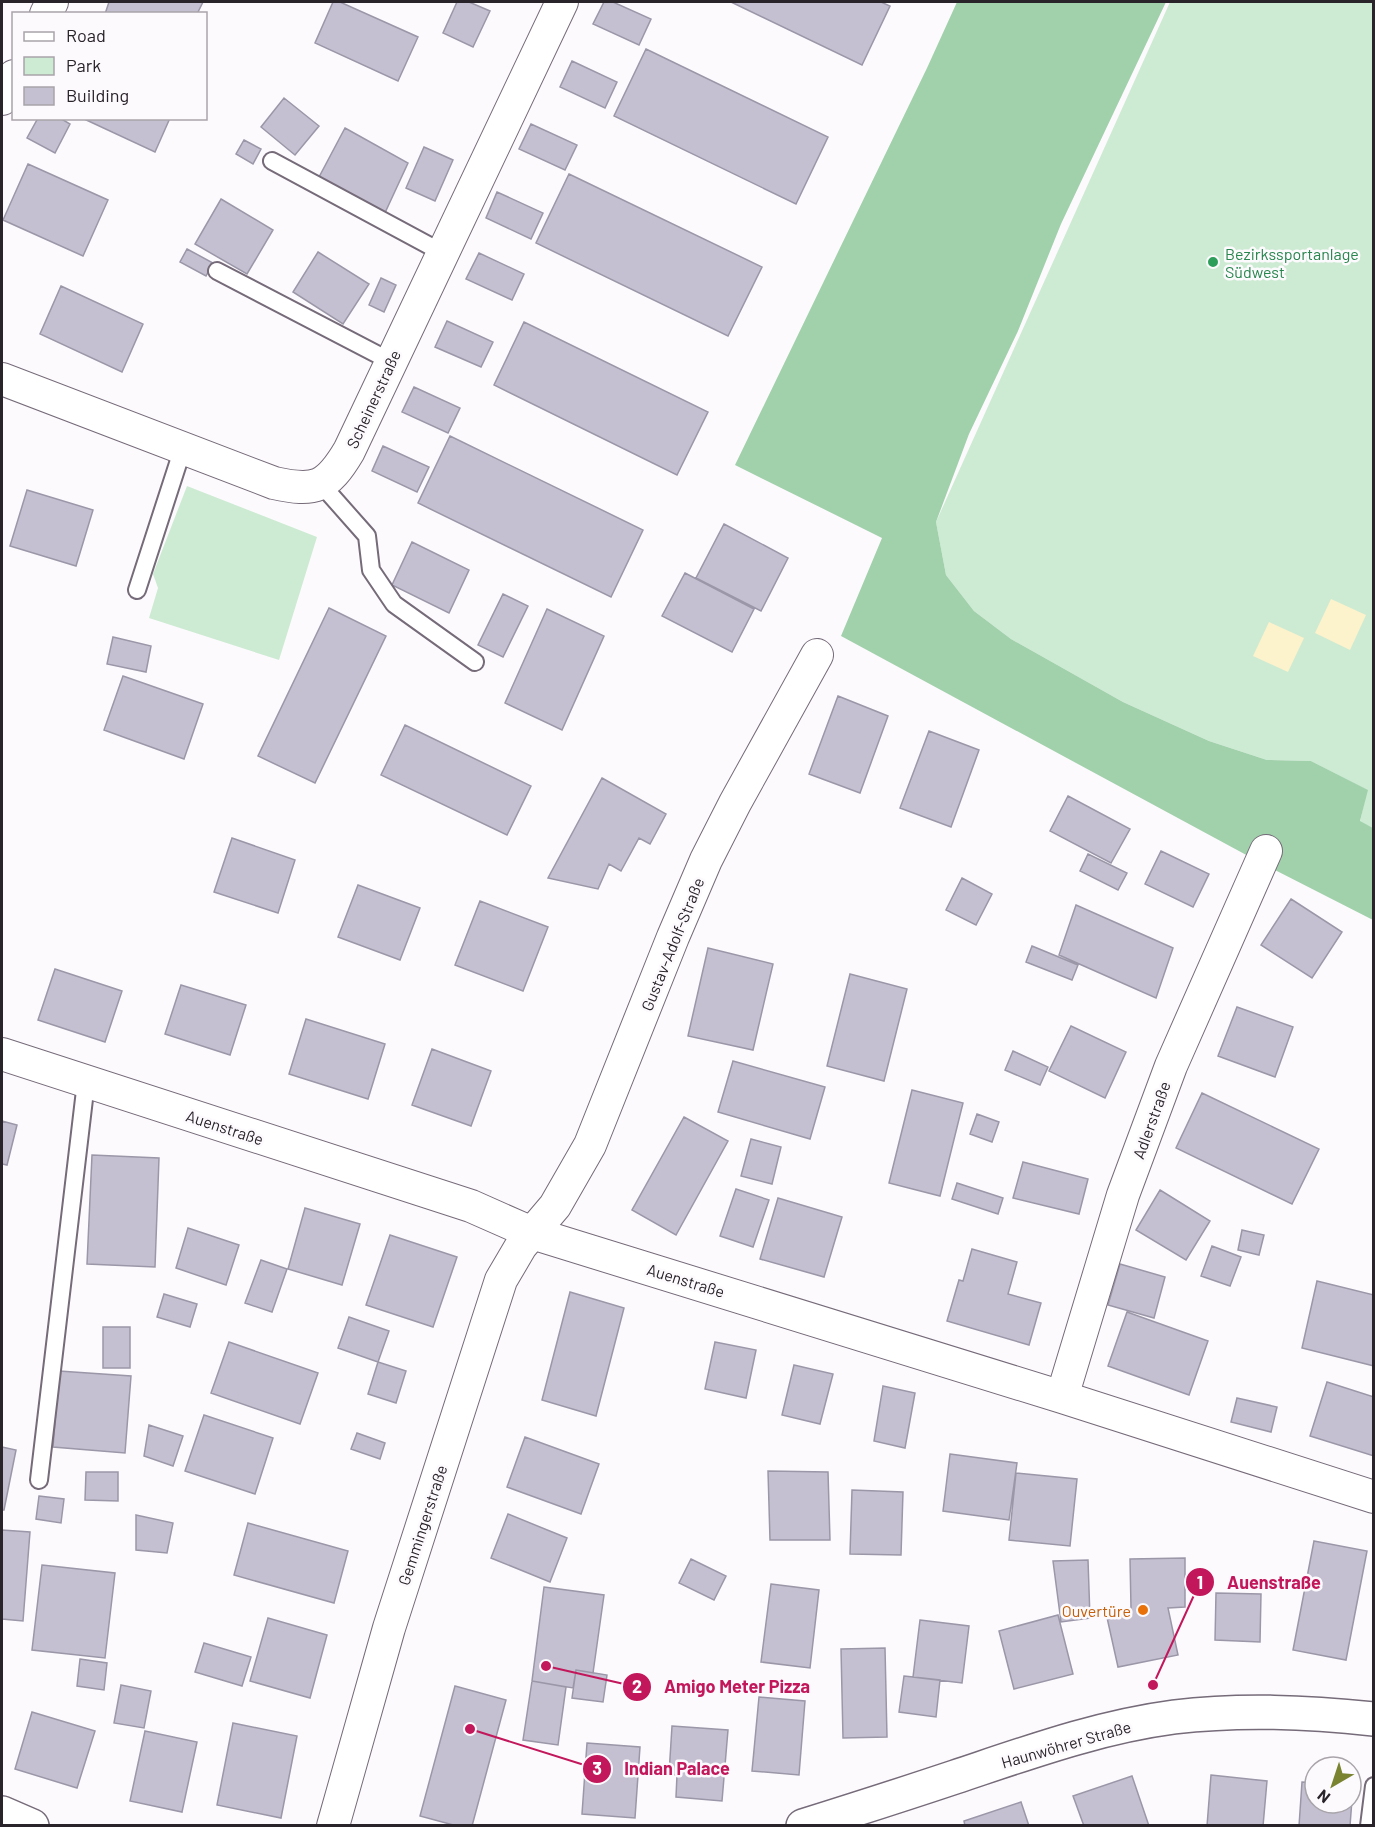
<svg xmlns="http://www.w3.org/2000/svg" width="1375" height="1827" viewBox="0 0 1375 1827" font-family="Barlow,sans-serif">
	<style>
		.green { fill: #cdebd3 }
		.forest { fill: #a1d1ab }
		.sand { fill: #fcf2cc }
		.building { fill: #c4c0d1; stroke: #9b97a8; stroke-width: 1.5 }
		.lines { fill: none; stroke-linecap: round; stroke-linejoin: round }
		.lane-casing { stroke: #756b79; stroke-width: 20 }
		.street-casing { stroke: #756b79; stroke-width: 34 }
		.secondary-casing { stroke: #756b79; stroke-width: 36 }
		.lane { stroke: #fff; stroke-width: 16 }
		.street { stroke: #fff; stroke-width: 32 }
		.secondary { stroke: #fff; stroke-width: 33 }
		.leisure-dot { fill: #2e9e5b; stroke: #fdfafe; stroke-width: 2 }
		.food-dot { fill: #e8710a; stroke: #fdfafe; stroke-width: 2 }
		.labels { text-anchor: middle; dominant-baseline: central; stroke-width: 5; stroke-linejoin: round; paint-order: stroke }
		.leisure-label { font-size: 16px; fill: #27864d; stroke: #fdfafe; text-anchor: start }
		.street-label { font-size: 16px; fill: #29242a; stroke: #fdfafe }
		.food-label { font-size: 16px; fill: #c56008; stroke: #fdfafe; text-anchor: end }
		.leader { fill: none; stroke: #c2185b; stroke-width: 2 }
		.callout-dot { fill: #c2185b; stroke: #fdfafe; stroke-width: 2 }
		.mark-label { font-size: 18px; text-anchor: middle; font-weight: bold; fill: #fff }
		.callout-label { font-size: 18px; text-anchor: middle; font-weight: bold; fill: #c2185b; stroke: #fdfafe; stroke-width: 5; stroke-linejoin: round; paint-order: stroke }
	</style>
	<rect width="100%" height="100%" fill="#fdfafe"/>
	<path class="green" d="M1170,2h203v826l-13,-6 7,-32 -56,-29 -44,-1 -58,-19 -86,-39 -112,-63 -37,-28 -28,-36 -10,-53z
		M187,486l130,51 -38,123 -130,-42 9,-30 -5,-14z"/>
	<path class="forest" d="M957,2h209l-105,222 -43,107 -49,103 -33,88 10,53 28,36 37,28 112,63 86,39 58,19 44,1 57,29 -8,31 13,7v92l-110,-56 -422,-228 41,-98 -147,-73 192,-397z"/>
	<path class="sand" d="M1331,599l35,16 -16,35 -35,-17z
		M1269,622l35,16 -16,34 -35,-16z"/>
	<path class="building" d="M109,2h94l-6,12h-92z
		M333,2h7l78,35 -20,44 -83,-38z
		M457,2h12l21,9 -17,36 -30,-14z
		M604,2h9l38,17 -12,26 -46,-21z
		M731,2h150l9,4 -28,59z
		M646,49l182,88 -32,67 -182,-88z
		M572,61l45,21 -12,26 -45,-21z
		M284,98l35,28 -24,29 -34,-28z
		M38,118h22l10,6 -15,29 -28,-15z
		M82,118h88l-15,34z
		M531,124l46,21 -12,25 -46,-21z
		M345,128l63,35 -24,52 -66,-36z
		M244,140l17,9 -8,15 -17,-10z
		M424,147l29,13 -18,41 -29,-13z
		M28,164l80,36 -25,56 -80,-36z
		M569,174l193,93 -34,69 -192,-93z
		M497,192l46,21 -12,26 -45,-21z
		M221,199l52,31 -26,44 -52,-30z
		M187,249l26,14 -7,13 -26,-14z
		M318,252l51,32 -26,40 -50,-32z
		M479,253l45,21 -12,26 -46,-21z
		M381,278l15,7 -12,27 -15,-7z
		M61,286l82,38 -21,48 -82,-38z
		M447,321l46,21 -12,25 -46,-20z
		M524,322l184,90 -31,63 -183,-90z
		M414,387l46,21 -12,25 -46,-21z
		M450,436l193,94 -32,67 -193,-94z
		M383,446l46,21 -12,25 -45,-21z
		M27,490l66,20 -17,56 -66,-20z
		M724,524l64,34 -27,53 -65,-33z
		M412,542l57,28 -20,43 -57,-28z
		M685,573l69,36 -22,43 -70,-36z
		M503,594l25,12 -25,51 -25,-12z
		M329,608l57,28 -71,147 -57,-27z
		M547,609l57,27 -42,94 -57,-27z
		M113,637l38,9 -5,26 -39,-8z
		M123,676l80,28 -19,55 -80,-29z
		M838,696l50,20 -28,77 -51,-19z
		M405,725l126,61 -24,49 -126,-60z
		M929,731l50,19 -28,77 -51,-19z
		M602,778l64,36 -16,30 -11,-6 -18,33 -12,-7 -11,25 -50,-11z
		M1068,796l62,33 -19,34 -61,-32z
		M232,838l63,22 -17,53 -64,-21z
		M1161,851l48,23 -16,33 -48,-23z
		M1088,854l39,19 -9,17 -38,-19z
		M962,878l30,16 -16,31 -30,-15z
		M358,885l62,23 -20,52 -62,-23z
		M1291,899l51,33 -30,46 -51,-33z
		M480,901l68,26 -25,64 -68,-26z
		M1076,905l97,43 -17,50 -97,-43z
		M1032,946l46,19 -6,15 -46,-18z
		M708,948l65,16 -20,86 -65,-14z
		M55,969l67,22 -17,51 -67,-22z
		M850,974l57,15 -23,92 -57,-15z
		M181,985l65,20 -16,50 -65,-21z
		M1237,1007l56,20 -18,50 -57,-21z
		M306,1019l79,25 -17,55 -79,-25z
		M1071,1026l55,26 -21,46 -56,-27z
		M432,1049l59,22 -20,55 -59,-21z
		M1013,1051l35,16 -8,18 -35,-15z
		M733,1061l92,26 -15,52 -92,-27z
		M912,1090l51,13 -23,93 -51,-13z
		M1202,1093l117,56 -27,55 -116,-56z
		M977,1114l22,8 -7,20 -22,-8z
		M684,1117l44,24 -52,94 -44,-25z
		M2,1121l15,4 -10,40 -5,-1z
		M751,1139l30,8 -9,37 -31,-8z
		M92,1155l67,3 -4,109 -68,-3z
		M1023,1162l65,17 -9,35 -66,-16z
		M957,1183l46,15 -5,16 -46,-15z
		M736,1189l33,11 -16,47 -33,-11z
		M1160,1190l50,31 -24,39 -50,-30z
		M778,1198l64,19 -18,60 -64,-18z
		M305,1208l55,16 -18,61 -54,-16z
		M188,1228l51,17 -13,40 -50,-17z
		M1242,1230l22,5 -5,20 -21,-5z
		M390,1235l67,22 -24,70 -67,-22z
		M1212,1246l29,11 -11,29 -29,-10z
		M972,1249l45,13 -9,32 33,9 -12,42 -82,-24 12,-41 4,1z
		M261,1260l26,9 -15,43 -27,-9z
		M1120,1264l45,13 -11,41 -46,-13z
		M1317,1281l57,14v71l-72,-18z
		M570,1292l54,16 -28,108 -54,-16z
		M164,1294l33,10 -7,23 -33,-10z
		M1127,1312l81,29 -19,54 -81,-29z
		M349,1317l40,14 -11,31 -40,-14z
		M103,1327h27v41h-27z
		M229,1342l89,31 -18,51 -89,-31z
		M715,1342l41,8 -10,48 -41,-9z
		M378,1362l28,9 -10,32 -28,-9z
		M794,1365l39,9 -13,50 -38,-9z
		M59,1371l72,5 -6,77 -72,-6z
		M1327,1382l47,15v59l-64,-20z
		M883,1386l32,7 -10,55 -31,-7z
		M1237,1398l40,9 -6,25 -40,-10z
		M204,1415l69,23 -18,56 -70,-23z
		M149,1425l34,11 -10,30 -29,-10z
		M357,1433l28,10 -5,16 -29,-10z
		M525,1437l74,27 -18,50 -74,-27z
		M2,1447l14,3 -12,60h-2z
		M950,1454l67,9 -8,57 -66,-9z
		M768,1471l60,1 2,68h-60z
		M86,1472h32v29l-33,-1z
		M1016,1473l61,6 -7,67 -61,-6z
		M852,1490l51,2 -2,63 -51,-1z
		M39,1496l25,3 -3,24 -25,-4z
		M508,1514l59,24 -17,44 -59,-24z
		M136,1515l37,8 -6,30 -31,-3z
		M248,1523l100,28 -14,52 -100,-28z
		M2,1530l28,2 -7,89 -21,-2z
		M1314,1541l53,10 -21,109 -53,-10z
		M1185,1558v49l-17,1 10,47 -60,12 -12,-54 25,-5 -1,-49z
		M691,1559l35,17 -12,24 -35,-17z
		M1088,1560l2,58 -29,4 -8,-61z
		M42,1565l73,8 -10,85 -73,-8z
		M771,1584l48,6 -9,78 -49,-6z
		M544,1587l60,8 -11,78 -17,-3 -3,18 -41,-7z
		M1216,1593l45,1 -1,48 -45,-2z
		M1058,1615l15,59 -59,15 -15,-58z
		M268,1618l59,17 -17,63 -60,-17z
		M920,1620l49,6 -7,57 -49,-6z
		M204,1643l47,14 -9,29 -47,-14z
		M885,1648l2,89 -44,1 -2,-89z
		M80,1659l27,4 -3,27 -27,-4z
		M576,1670l31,5 -4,27 -31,-4z
		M904,1676l36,4 -4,37 -37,-5z
		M532,1681l34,6 -8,58 -35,-5z
		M121,1685l30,6 -7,37 -30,-5z
		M455,1686l51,14 -34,126h-15l-37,-10z
		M759,1697l46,4 -6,74 -47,-4z
		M32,1712l63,19 -18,57 -62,-19z
		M233,1723l64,13 -16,82 -64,-13z
		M672,1726l56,4 -6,71 -46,-4 1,-22 -8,-1z
		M145,1731l52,11 -15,70 -52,-11z
		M587,1743l53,4 -5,71 -53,-4z
		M1211,1775l56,6 -4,45h-56z
		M1132,1776l17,50h-65l-11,-30z
		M1302,1782l13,1v20h36v-17h2l-3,40h-51z
		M1021,1802l8,24h-64l-1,-5z"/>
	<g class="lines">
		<defs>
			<path id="lane" d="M272,161l171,92
				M217,271l173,90
				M321,484l46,52 4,34 23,34 81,58
				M137,590l46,-142
				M39,1480l47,-398
				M1369,1826l5,-40"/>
			<path id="street" d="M46,14l6,-12
				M2,99l12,-23
				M2,379l272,104c41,9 53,5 75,-32l213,-449
				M2,1054l469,152 61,27 530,164 312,100
				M1062,1397l61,-202 48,-129 95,-215
				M333,1826l56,-198 112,-348 20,-34 34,-40 35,-61 83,-208 33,-77 29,-57 82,-148"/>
			<path id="secondary" d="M2,1813l30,13
				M803,1826c51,-16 101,-32 152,-49 72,-24 143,-50 219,-60 68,-8 132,-5 200,2"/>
		</defs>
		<use href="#lane" class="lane-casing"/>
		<use href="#street" class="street-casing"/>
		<use href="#secondary" class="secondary-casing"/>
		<use href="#lane" class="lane"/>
		<use href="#street" class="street"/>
		<use href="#secondary" class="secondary"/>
	</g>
	<circle class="leisure-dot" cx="1213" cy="262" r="6"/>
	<circle class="food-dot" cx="1143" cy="1610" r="6"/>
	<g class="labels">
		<g class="leisure-label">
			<text x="1225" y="253">Bezirkssportanlage<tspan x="1225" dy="18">Südwest</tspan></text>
		</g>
		<g class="street-label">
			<text transform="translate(373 399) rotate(-65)">Scheinerstraße</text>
			<text transform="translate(672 944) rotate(-68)">Gustav-Adolf-Straße</text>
			<text transform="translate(1151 1120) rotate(-70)">Adlerstraße</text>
			<text transform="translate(225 1127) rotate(18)">Auenstraße</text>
			<text transform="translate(686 1280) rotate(17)">Auenstraße</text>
			<text transform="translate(422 1525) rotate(-72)">Gemmingerstraße</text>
			<text transform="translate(1066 1744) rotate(-16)">Haunwöhrer Straße</text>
		</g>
		<g class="food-label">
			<text x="1131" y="1610">Ouvertüre</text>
		</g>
	</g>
	<path class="leader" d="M1153 1685L1200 1582M546 1666L637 1687M470 1729L597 1769"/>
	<g class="callout-dot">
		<circle cx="1153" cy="1685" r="6"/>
		<circle cx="546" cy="1666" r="6"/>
		<circle cx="470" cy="1729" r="6"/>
		<circle cx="1200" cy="1582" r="15"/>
		<circle cx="637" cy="1687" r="15"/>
		<circle cx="597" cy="1769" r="15"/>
	</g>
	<g class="mark-label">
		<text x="1200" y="1589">1</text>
		<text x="637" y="1693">2</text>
		<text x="597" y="1775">3</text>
	</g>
	<g class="callout-label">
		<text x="1274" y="1589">Auenstraße</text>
		<text x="737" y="1693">Amigo Meter Pizza</text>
		<text x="677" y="1775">Indian Palace</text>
	</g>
	<rect width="1375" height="1827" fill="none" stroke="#29242a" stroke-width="6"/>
	<rect x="12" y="12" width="195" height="108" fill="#fdfafe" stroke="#a8a4a9" stroke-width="1.5"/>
	<rect x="24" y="32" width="30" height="9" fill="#ffffff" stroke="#a8a4a9" stroke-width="1.5"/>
	<text x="66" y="42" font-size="18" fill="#29242a">Road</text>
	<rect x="24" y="57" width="30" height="18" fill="#cdebd3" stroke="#a8a4a9" stroke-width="1.5"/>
	<text x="66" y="72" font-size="18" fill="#29242a">Park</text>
	<rect x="24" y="87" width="30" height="18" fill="#c4c0d1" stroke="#a8a4a9" stroke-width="1.5"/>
	<text x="66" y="102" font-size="18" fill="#29242a">Building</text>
	<g transform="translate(1333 1785) rotate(219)"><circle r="28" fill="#fdfafe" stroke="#a8a4a9" stroke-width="1.5"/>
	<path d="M0-4.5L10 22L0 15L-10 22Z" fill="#798330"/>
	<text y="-9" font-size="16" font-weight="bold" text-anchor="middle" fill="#29242a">N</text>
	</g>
</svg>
